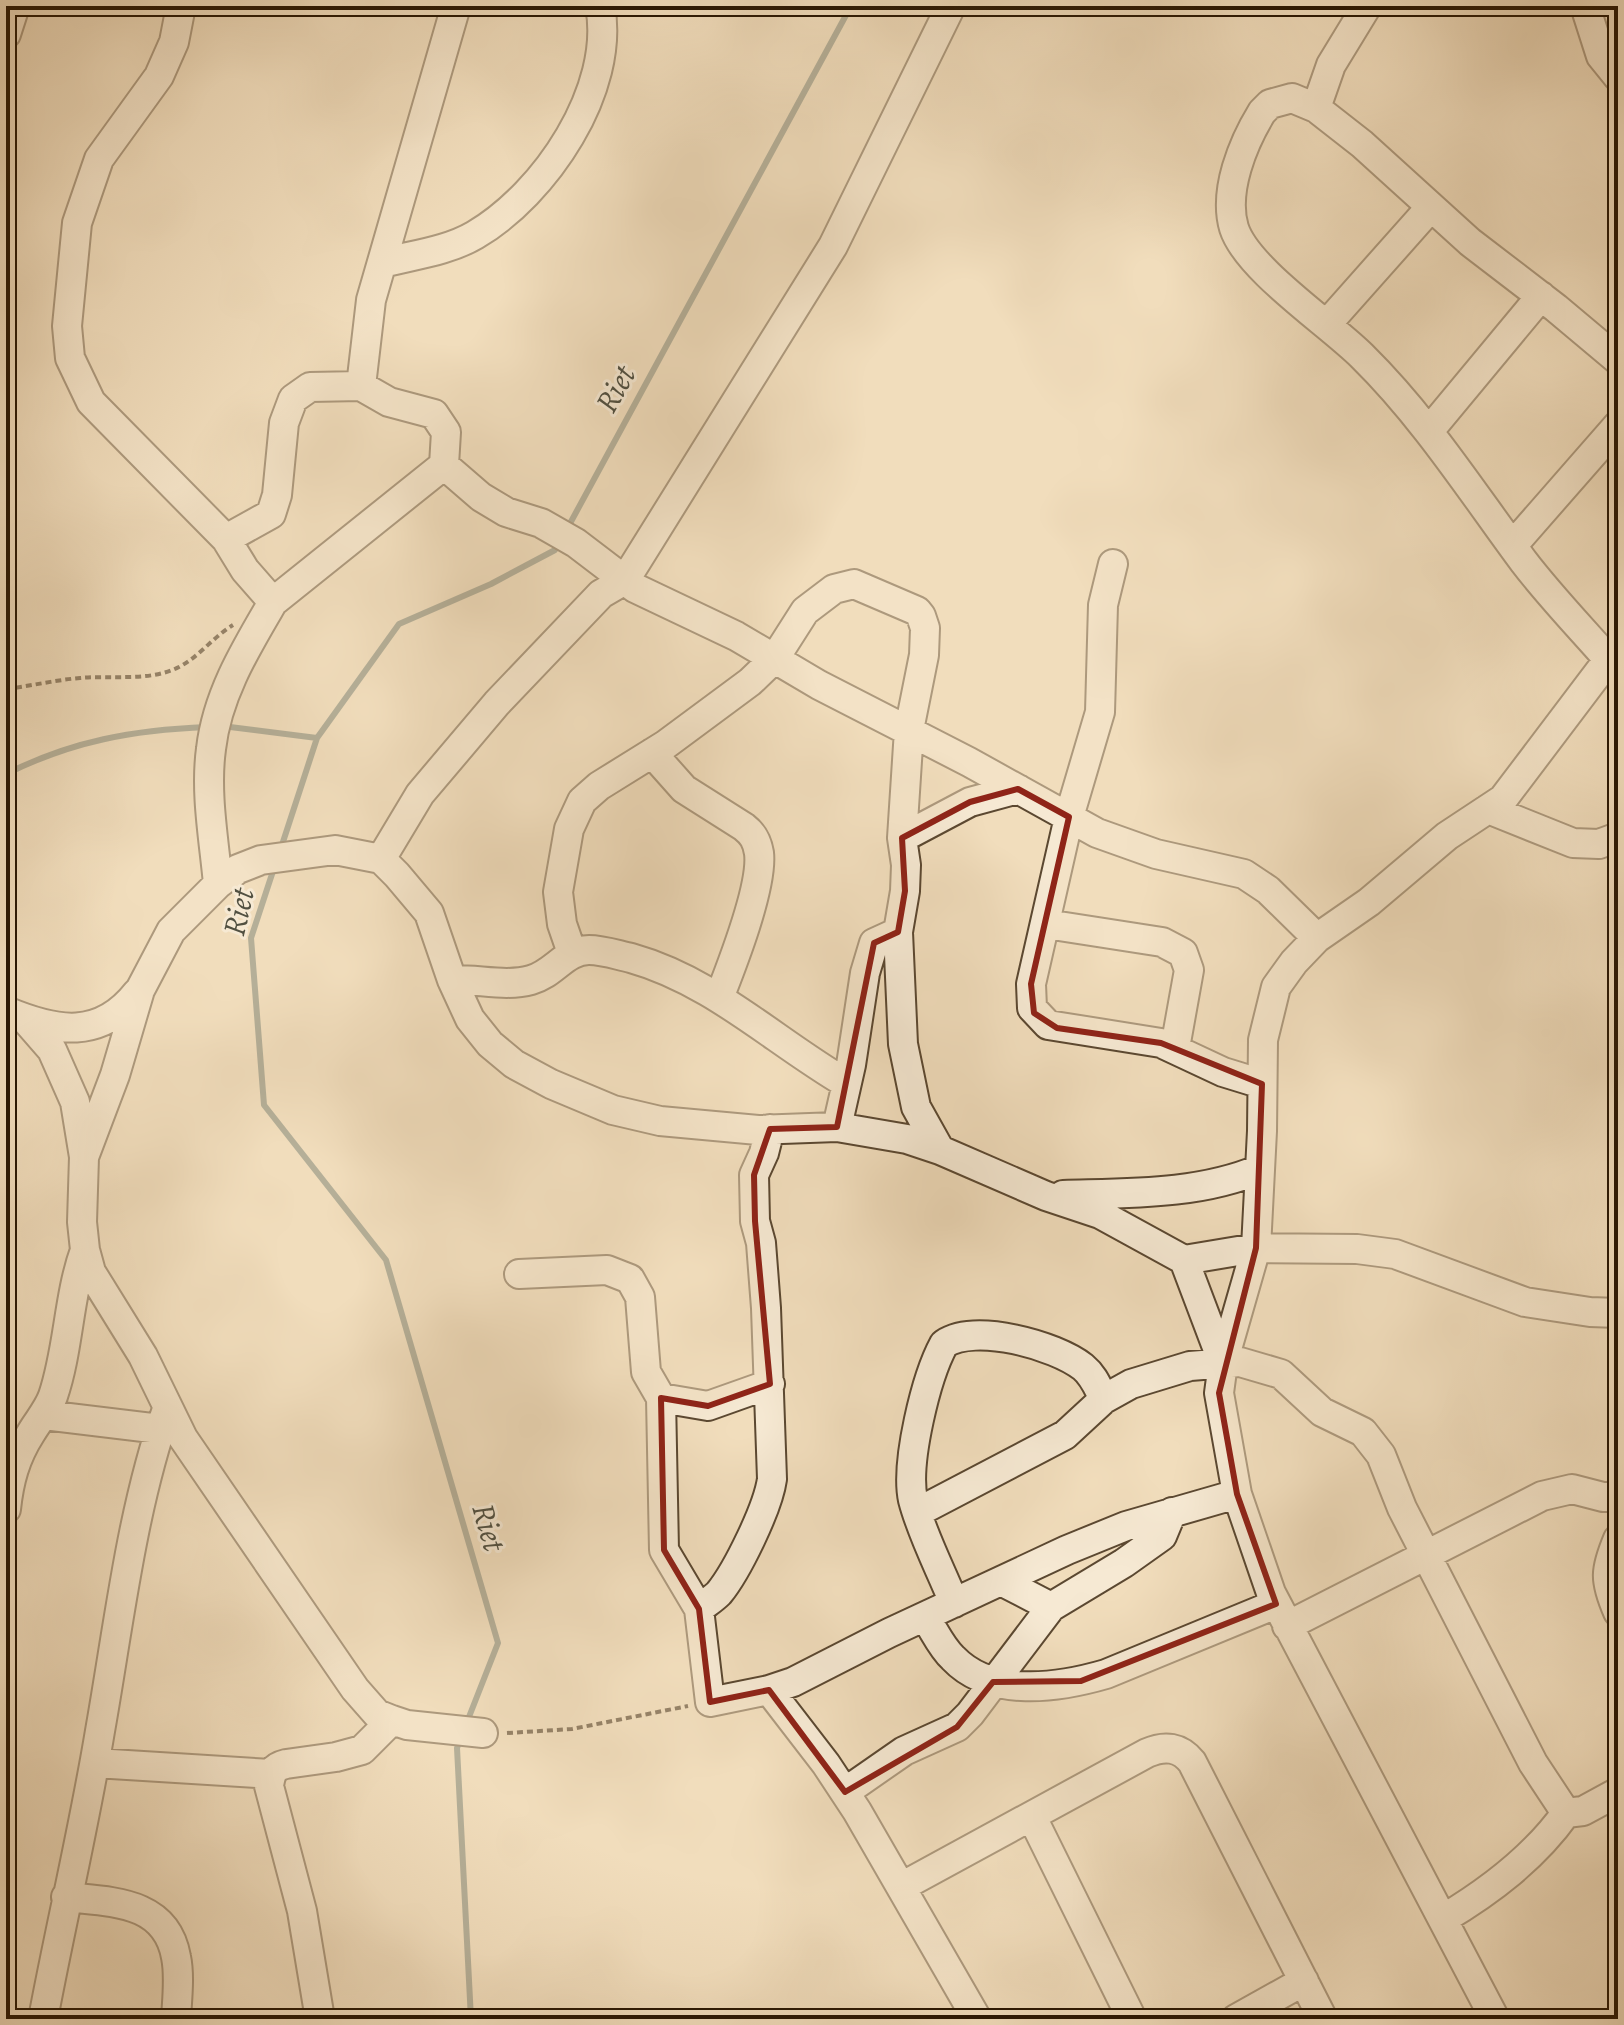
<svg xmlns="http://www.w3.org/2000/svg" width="1624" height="2025" viewBox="0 0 1624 2025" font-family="Alegreya,serif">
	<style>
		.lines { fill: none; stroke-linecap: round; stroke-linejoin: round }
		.stream { stroke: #6d796e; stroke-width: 6 }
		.minor-casing { stroke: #5b4831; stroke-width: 32 }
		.path { stroke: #291703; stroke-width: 4; stroke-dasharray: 6 4; stroke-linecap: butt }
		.minor { stroke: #f6e9d3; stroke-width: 28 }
		.marked { fill: none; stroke: #8f2418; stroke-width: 6; stroke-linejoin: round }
		.labels { text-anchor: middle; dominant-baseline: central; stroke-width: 6; stroke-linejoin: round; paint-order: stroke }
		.water-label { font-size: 32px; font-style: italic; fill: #515041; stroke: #f6e9d3 }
	</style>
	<rect width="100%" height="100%" fill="#f1ddbc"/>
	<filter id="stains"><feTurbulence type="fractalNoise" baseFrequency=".0025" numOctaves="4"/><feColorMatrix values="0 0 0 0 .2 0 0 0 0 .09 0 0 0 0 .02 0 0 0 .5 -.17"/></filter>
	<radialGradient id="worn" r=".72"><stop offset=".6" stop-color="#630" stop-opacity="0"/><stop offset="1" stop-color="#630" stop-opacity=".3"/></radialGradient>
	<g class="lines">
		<path class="stream" d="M567,529l284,-523
			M222,726l95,12
			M6,774c66,-33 127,-44 201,-47
			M280,851l37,-113 82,-114 92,-40 64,-34 4,-8
			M275,865l-24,73 13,167 122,155 112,383 -31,79
			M460,1740l-3,8 14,271"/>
		<defs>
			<path id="minor" d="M181,6l-7,36 -15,34 -60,83 -22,64 -10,103 3,32 21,44 135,137 19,31 28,32c-27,46 -56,93 -62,147 -6,44 3,91 7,135
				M456,6l-85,294 -10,86 28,16 45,12 12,18 -2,33 37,32 25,15 35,11 35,20 59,45 101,48 83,49 150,77 128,71 59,21 88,20 24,16 49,48
				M1585,6l16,50 17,21
				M6,34l9,-28
				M1316,108l15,-43 36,-59
				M382,263c31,-8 66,-12 93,-28 70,-41 141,-146 125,-229
				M1327,324l103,-116
				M1429,431l112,-135
				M226,539l45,-25 6,-19 7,-72 9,-24 17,-12 51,-1
				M1513,545l105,-120
				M1113,564l-10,41 -3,107 -31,105 -38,167 1,24 16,17 113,18 62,29 39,12
				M273,602l171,-137
				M1608,659c-28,-32 -58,-63 -84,-97 -52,-70 -99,-144 -162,-206 -32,-32 -115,-87 -128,-128 -11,-37 9,-85 28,-116l8,-8 22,-6 24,10 46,36 108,98 86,66 62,52
				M652,753l32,36 60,38c9,7 13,14 15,26 4,33 -27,112 -40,145
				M1488,809l85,34 26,1 19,-7
				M902,838l68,-36 48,-13
				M381,859l39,-65 77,-91 104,-109 24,-14 208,-334 118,-240
				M1046,924l116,18 21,11 6,17 -14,78
				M898,932l5,112 13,63 24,43
				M572,953l-10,-29 -4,-32 11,-63 13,-28 17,-15 66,-41 85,-63 25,-24 30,-47 29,-22 20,-5 63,27 4,5 4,12 -1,27 -15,75 -7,108 4,27 -1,26 -7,41 -24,11 -9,30 -14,92 -14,62
				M452,980c26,-1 54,7 79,0 23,-6 34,-30 58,-30 14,0 28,5 42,8 82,23 143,83 215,125
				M6,1011c50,21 94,29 131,-18
				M25,1019l27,31 23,52 9,55 -2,65 3,28 6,22 52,84 40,82 172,251 22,25 15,6 15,5 76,8
				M770,1129l-6,24 -10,22 1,46 6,22 5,65 6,171c-4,29 -35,92 -53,114 -6,6 -14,11 -20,16l11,93 59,-12 24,-8 96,-49 178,-83 59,-24 111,-32
				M84,1157l31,-82 25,-85 31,-59 47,-47 20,-15 23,-9 74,-10 46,9 16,16 32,38 23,67 18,39 20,25 24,20 37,20 62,26 47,11 98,9 79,-3 70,12 33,11 106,46 54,18 84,46 39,103
				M1063,1195c65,-2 136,0 197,-26
				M1184,1260l72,-12 101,1 38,5 130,48 65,10 28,1
				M519,1274l88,-4 23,9 10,18 6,75 15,26 3,152 35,59
				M661,1398l47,8 62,-22
				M44,1415l116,14
				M6,1509c3,-28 9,-51 25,-76 7,-12 17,-23 22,-37 16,-47 15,-99 32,-146
				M918,1512l147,-77 39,-36 27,-15 59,-18 50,-4 41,12 41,38 41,20 18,23 21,53 131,255 33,50
				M1618,1539c-13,31 -14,41 0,73
				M1001,1581l50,26
				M954,1603c-13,-33 -32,-68 -41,-103 -8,-37 13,-123 31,-156 31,-21 111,1 139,23 11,9 15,21 21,32
				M925,1617c9,13 16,30 28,41 38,40 105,30 153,16l170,-70
				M1287,1626l255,-130 30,-7 31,8h15
				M769,1690l57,74 31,47 120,208
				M95,1763l176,11
				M845,1792l59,-41 53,-24 13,-13 81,-107 73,-44 38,-27 10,-24
				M1566,1813l17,-2 35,-19
				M1032,1817l100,202
				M901,1887l246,-134c18,-8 33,-6 45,9l131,257
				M66,1897c44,5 100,3 110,60 4,19 1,42 0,62
				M1443,1919c47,-28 91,-61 123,-106
				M43,2019c18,-96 41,-191 57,-288 19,-107 31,-219 67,-322
				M320,2019l-18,-108 -33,-125c2,-13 4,-19 17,-22l50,-7 26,-7 30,-30
				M1236,2019l68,-38
				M1495,2019l-224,-426 -34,-99 -18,-101 4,-30 33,-115 6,-117 1,-91 13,-53 18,-25 23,-24 52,-36 78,-66 56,-37 115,-152"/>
		</defs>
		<use href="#minor" class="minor-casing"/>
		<path class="path" d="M6,689c25,-3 49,-9 74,-11 32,-3 70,4 99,-11 21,-11 34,-30 54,-42
			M507,1733l65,-4 116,-23"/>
		<use href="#minor" class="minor"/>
	</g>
	<path d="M0 0H1624V2025H0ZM1018,789l51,28 -38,167 3,29 23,15 104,15 101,41 -6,164 -37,145 18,101 39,110 -195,77 -88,1 -36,45 -112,65 -76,-102 -59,12 -11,-93 -35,-59 -3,-152 47,8 62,-22 -15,-163 -1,-46 16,-46 67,-2 37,-184 24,-11 7,-41 -3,-53 68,-36z" fill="#f1ddbc" fill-opacity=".55" fill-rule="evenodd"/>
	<path class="marked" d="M1018,789l51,28 -38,167 3,29 23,15 104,15 101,41 -6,164 -37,145 18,101 39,110 -195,77 -88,1 -36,45 -112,65 -76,-102 -59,12 -11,-93 -35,-59 -3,-152 47,8 62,-22 -15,-163 -1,-46 16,-46 67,-2 37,-184 24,-11 7,-41 -3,-53 68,-36z"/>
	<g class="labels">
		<g class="water-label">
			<text transform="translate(615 389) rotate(-61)">Riet</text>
			<text transform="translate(238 912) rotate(-77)">Riet</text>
			<text transform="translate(489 1527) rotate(74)">Riet</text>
		</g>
	</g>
	<rect width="1624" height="2025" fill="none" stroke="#f1ddbc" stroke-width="32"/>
	<rect x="8" y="8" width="1608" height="2009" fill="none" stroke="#291703" stroke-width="4"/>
	<rect x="16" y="16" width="1592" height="1993" fill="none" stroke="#291703" stroke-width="2"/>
	<rect width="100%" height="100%" filter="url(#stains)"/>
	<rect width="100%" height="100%" fill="url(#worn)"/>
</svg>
